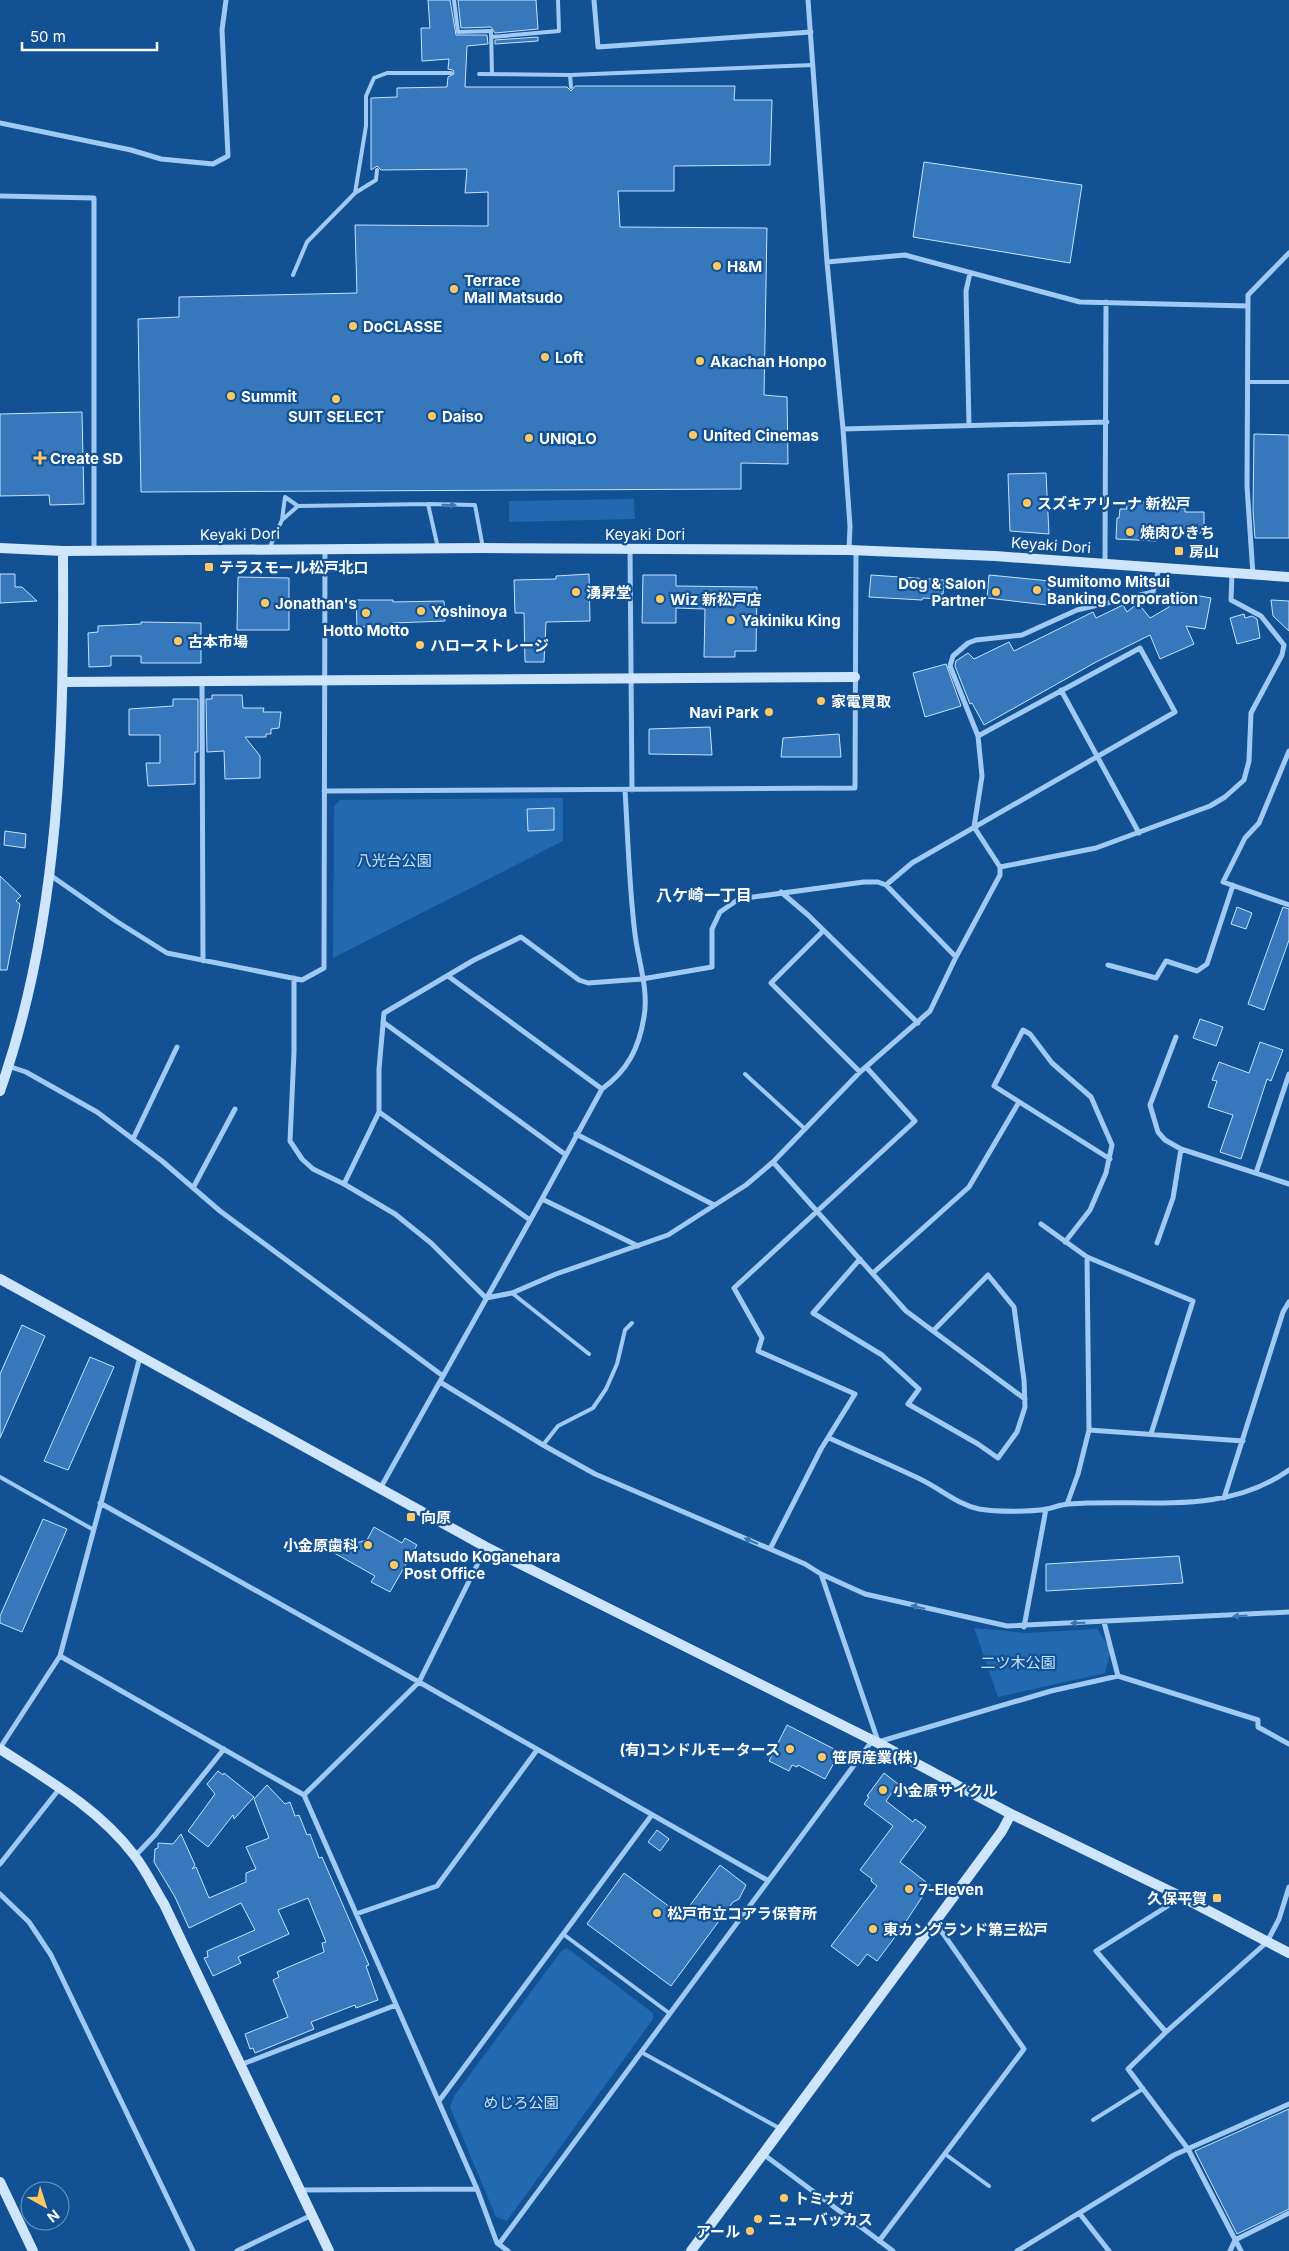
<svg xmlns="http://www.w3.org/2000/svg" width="1289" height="2251" viewBox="0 0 1289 2251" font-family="Inter,'Noto Sans JP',sans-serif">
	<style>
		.green { fill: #2169b1 }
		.building { fill: #3678bb; stroke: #c7e2fd }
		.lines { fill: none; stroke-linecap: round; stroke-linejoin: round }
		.lane { stroke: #a0c9f3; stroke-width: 4 }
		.street { stroke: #a0c9f3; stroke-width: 5 }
		.secondary { stroke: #cfe5fc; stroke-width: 10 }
		.oneway { fill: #3d75b0 }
		.poi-dot { fill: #ffc961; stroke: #125193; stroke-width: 2 }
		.labels { text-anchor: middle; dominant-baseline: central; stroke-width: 4.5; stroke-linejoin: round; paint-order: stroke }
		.poi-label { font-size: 15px; font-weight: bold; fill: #fff; stroke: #125193; text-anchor: start }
		.street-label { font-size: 15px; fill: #fff; stroke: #125193 }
		.park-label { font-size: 15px; fill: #c7e2fd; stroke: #125193 }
		.neighbourhood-label { font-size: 16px; font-weight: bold; fill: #fff; stroke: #125193 }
	</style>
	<rect width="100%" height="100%" fill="#125193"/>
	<path class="green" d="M634,499l1,20 -126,3v-21z
		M563,798v43l-230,117 1,-152 6,-6z
		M974,1628l51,5 72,-4 14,21 -6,23 -107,24z
		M567,1948l86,65v6l-146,202 -11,-4 -46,-110 4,-11 108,-146z"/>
	<path class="building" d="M428,0h22l6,35h31l1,9 -21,2 -2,41h102l4,4 4,-5h160l-1,14h38l-2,65 -96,1v25h-56l2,36 147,1 -3,167 23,2 1,67 -47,-1v26l-600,3 -3,-173 41,-2v-20l178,-4 -2,-68 133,1v-34l-23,1 2,-24 -86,1 -4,-4 -6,4v-72l26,-1v-9l50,-1 1,-10 6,-3 -1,-4 -5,-1 1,-10 -27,2 -1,-33h9z
		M458,0h78l2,29 -43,4 -4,-6 -30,1z
		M538,37v4l-43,3v-4z
		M924,162l158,23 -12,78 -157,-26z
		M82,412l2,92 -34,1 -1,-10 -49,1v-82z
		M1254,434l35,1v103h-34l-2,-28z
		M1046,473l3,61 -39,-3 -2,-57z
		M1126,502h41v3h6v3h12v4h19v14h-3v7l-45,2v6l-40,-2 1,-21h2l1,-9h7z
		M0,574h15v13h7l15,14 -37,2z
		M589,574l1,47 -44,1 -2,40h-19l-1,-49h-9l-1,-33 42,-1v-3z
		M643,575h33v11l81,1 -1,64h-21v6h-31l1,-48 -29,-1v15h-34z
		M871,575l73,5 -1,14h-2l-1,5 -17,-1 -1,2 -53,-3z
		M989,575l61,6 -3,24 -60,-7z
		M238,577l51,1v52h-52z
		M1172,591l39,7 -6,31 -19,-3 8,18 -34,15 -10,-24 -54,27 -112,63 -12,-22 -2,1 -15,-38 1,-5 12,-8 6,6 35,-17 5,9 79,-39 3,6 27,-13 4,7 11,-9 12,15 19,-11z
		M356,600h37v2l51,-1 1,20 -52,2v3l-36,1z
		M1271,600l18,1v30l-16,-15z
		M1244,614l1,4 7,-2 5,3 3,19 -23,6 -7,-26z
		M141,622l60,1v40h-60v-7h-30v10l-22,1 -1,-34 10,-1v-6l43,-2z
		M946,664l15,42 -36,11 -12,-44z
		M212,695h30l1,13h21l-1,4h18l-2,16 -8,1v5h-5v3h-21l15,19v22l-35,1 -1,-28 -17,1 -1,-53h6z
		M173,699h25v53h-3v32l-47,2 -2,-23h14v-28h-31v-26l44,-3z
		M710,727l2,28 -63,-1v-25z
		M839,734l2,23h-60l2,-19z
		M554,808v22l-26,1 -1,-22z
		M5,831l21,3 -1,14 -21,-3z
		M0,876l21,20 -5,5 4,3 -13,66h-7z
		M1237,907l15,6 -6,16 -15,-5z
		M1283,907l6,2v31l-25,70 -16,-6z
		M1200,1019l23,8 -7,19 -23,-8z
		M1260,1042l23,8 -12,31 -4,-2 -26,80 -21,-7 13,-37 -25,-8 9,-26 -5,-1 7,-18 30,11z
		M22,1325l23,11 -45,102v-64z
		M90,1357l24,10 -46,103 -24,-9z
		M43,1519l24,10 -45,103 -22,-9v-7z
		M374,1527l28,16 3,-5 12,7 -27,47 -19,-10 4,-6 -46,-26 38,-10z
		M1179,1556l4,27 -137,8v-27z
		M787,1725l53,27 -15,27 -27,-14 -1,2 -5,-2 -3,6 -20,-10z
		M218,1771l5,4 1,-2 30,24 -20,22 -1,-4 -25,32 -20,-16 27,-37 -8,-10z
		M884,1773l14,11 -12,17 27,21 2,-3 11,8 -26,35 30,23 -29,44 -24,32 -10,-7 -9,12 -27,-20 46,-60 -6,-5 1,-2 -12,-9 33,-44 -29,-22 5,-7 -2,-1z
		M267,1785l18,19 5,-2 5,14 4,-1 8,20 3,-1 9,24 3,-1 47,108 -3,1 12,34 -22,8 -1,-3 -44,17 3,7 -59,24 -2,-5 -3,1 -5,-15 43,-17 -15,-37 6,-3 -2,-5 47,-20 -2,-9 4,-1 -18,-44 -30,12 11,24 -51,23 3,6 -28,13 -9,-18 4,-1 -1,-6 48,-21 -14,-27 -52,25 -14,-31 -21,-35 1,-13 3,-1v-5l15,1 8,-10 14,31 -3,4 4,-2 13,31 37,-16v-9l10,-4 -10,-22 23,-9 -15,-39z
		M657,1830l12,9 -9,12 -12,-9z
		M720,1865l26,20 -7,14 -6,3 -62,84 -84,-62 37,-51 58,43z
		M1289,2109v100l-52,25 -42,-83z"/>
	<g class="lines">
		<path class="lane" d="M454,0l4,32 33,-1 1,43
			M492,37l67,-6 -1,-31
			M479,74l91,1 243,-10
			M570,75l1,12
			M355,193l21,-13 1,-10
			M293,275l14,-33 48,-49 11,-67v-30l8,-18 13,-5h64
			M1248,382h41
			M298,506l130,-2
			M438,548l-10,-44 47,1 8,43
			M269,549l13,-29 3,-23 13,9 -16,14
			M745,1074l60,55
			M512,1293l77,61
			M543,1445l15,-19 35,-18 13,-19 11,-25 8,-34 7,-7
			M0,1477l92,52
			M563,1934l106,79
			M641,2052l138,76
			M1093,2120l48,-30
			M945,2154l44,32"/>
		<path class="street" d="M594,0l4,47 213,-15
			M808,0l19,262 16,167 7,97 -1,24
			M0,123l131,27 30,9 52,5 15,-8 -6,-126 4,-30
			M0,196l94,2v352
			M827,262l78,-7 175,47 168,4
			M969,425l-3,-134 4,-18
			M843,429l264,-7
			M630,549l2,241
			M1105,564l1,-262
			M1253,575l-6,-89 1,-191 41,-42
			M202,682l1,279
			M1061,690l78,143
			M1289,751l-30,72 -14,15 -22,44 66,23
			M324,791l531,-3 1,-238
			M1000,867l-26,-40 8,-51 -4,-40 -28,-70 3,-10 15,-13 8,-3 46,-5 55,-25 76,-18 6,-24
			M50,875l66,46 51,32 135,27 22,-12 1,-419
			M886,885l70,72
			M781,892l27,23 110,108
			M823,931l-52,52 89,89
			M1108,965l48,13 10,-17 31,10 10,-7 26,-79
			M448,976l154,113
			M294,978v74l-4,89 12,18 11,10 31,15 51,30 36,29 55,55 26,-5 44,-19 112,-39 78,-50 27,-23 87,-90 70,-61 26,-54 44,-82v-8l96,-19 114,-42 15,-9 19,-17 5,-19 2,-48 31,-58 2,-10 -23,-29 -30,-16 1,-27
			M383,1022l183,133
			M1176,1037l-26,68 8,27 7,8 16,9 108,35
			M8,1066l18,6 71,40 65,49 58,50 223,165
			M379,1112l151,108
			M576,1134l138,71
			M133,1139l44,-92
			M773,1162l133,149 119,88
			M1256,1173l33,-99
			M344,1184l35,-72v-43l5,-56 90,-53 47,-23 58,43 9,3 54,-4 70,-12v-38l8,-17 19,-13 125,-17h14l8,3 26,-22 263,-151 -35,-64 -162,88
			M193,1188l42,-79
			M542,1199l96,47
			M1041,1224l46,33 106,44 -42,133
			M1065,1242l25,-32 16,-37 6,-28 -21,-48 -39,-34 -22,-29 -7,-4 -29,56 116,73
			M1157,1243l16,-45 8,-49
			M860,1259l-47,54 69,42 37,34 -11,15 70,40 20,14 19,-26 8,-25 -1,-27 -10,-73 -26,-32 -55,56
			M873,1273l96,-86 50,-85
			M440,1382l103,63 52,29 210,90 16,10 44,20 142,32 282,-14
			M1089,1430l154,11
			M829,1438c31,14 62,27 93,42 20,10 35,24 57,29 18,3 50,3 68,0 7,-1 14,-5 22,-5 74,-6 154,13 220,-34
			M381,1487l161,-288 60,-110c26,-19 37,-41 42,-72 5,-27 -6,-57 -9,-83 -6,-48 -7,-96 -10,-144
			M1224,1498l59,-186 6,-10
			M100,1503l319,179 348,198
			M1067,1504l11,-30 11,-44 -2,-173
			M770,1549l51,-100 34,-55 -97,-43 4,-13 -28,-50 181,-167 -49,-54
			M821,1574l57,167
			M1104,1622l14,54
			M1024,1627l22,-118
			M60,1656l244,139 115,-113 67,-135
			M878,1742l173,-51 67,-15 140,44v7l31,17
			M0,1748l60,-92 80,-299
			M304,1795l173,394 20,54 11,8
			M135,1856l20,-21 69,-86
			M0,1864l60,-76
			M0,1894l29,28 22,33 142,296
			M356,1914l81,-28 100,-136
			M1166,2032l-70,-81 86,-54
			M240,2065l156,-60
			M439,2101l212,-285
			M763,2154l130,97
			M300,2190l177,-1
			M1080,2214l29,37
			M879,2241l145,-192 -89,-127
			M499,2244l373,-503
			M237,2251l75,-36
			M1017,2251l157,-96 115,-51
			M1230,2251l5,-11 54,-27
			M1241,2251l-53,-102 -60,-80 38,-37 101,-90 12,-23 10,-32"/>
		<path class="secondary" d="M0,548l63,3 420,-3 366,2 146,6 294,21
			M63,682l792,-5
			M0,1091c61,-173 64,-359 63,-540
			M0,1279l486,268 392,196 133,71 171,83 107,56
			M0,1749c48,31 99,60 134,106 12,15 20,33 30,49l165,347
			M0,2182l33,69
			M691,2251l244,-329 67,-91 9,-17"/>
	</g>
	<defs><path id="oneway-solid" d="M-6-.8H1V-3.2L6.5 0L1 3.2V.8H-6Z" transform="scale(1.25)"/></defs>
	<g class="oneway">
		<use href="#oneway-solid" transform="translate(449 505) rotate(1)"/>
		<use href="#oneway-solid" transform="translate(751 1541) rotate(-157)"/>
		<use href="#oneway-solid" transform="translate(918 1607) rotate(-167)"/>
		<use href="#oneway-solid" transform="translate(1240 1616) rotate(177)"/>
		<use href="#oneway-solid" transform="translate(1078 1623) rotate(179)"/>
	</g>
	<g class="poi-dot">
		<circle cx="717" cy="266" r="5"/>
		<circle cx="454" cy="289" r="5"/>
		<circle cx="353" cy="326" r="5"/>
		<circle cx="545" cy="357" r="5"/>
		<circle cx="700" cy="361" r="5"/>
		<circle cx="231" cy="396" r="5"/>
		<circle cx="336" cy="399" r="5"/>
		<circle cx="432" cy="416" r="5"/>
		<circle cx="693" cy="435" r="5"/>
		<circle cx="529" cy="438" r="5"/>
		<path d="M37.5 450.5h5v5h5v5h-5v5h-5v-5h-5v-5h5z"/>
		<circle cx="1027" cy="503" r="5"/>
		<circle cx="1130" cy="532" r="5"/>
		<rect x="1174" y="546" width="10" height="10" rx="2.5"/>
		<rect x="204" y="562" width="10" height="10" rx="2.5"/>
		<circle cx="1037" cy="590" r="5"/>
		<circle cx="576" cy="592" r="5"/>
		<circle cx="996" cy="592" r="5"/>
		<circle cx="660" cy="599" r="5"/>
		<circle cx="265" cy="603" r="5"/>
		<circle cx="421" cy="611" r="5"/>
		<circle cx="366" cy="613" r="5"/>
		<circle cx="731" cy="620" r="5"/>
		<circle cx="178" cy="641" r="5"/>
		<circle cx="420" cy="645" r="5"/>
		<circle cx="821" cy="701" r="5"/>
		<circle cx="769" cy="712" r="5"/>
		<rect x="406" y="1512" width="10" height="10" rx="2.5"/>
		<circle cx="368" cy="1545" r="5"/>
		<circle cx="394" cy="1565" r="5"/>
		<circle cx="790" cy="1749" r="5"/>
		<circle cx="822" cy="1757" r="5"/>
		<circle cx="883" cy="1790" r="5"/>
		<circle cx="909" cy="1889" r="5"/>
		<rect x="1212" y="1893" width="10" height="10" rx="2.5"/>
		<circle cx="657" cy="1913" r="5"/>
		<circle cx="873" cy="1929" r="5"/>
		<circle cx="784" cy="2198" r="5"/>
		<circle cx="758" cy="2219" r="5"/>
		<circle cx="750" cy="2231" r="5"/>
	</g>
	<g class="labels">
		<g class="poi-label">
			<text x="727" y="266">H&amp;M</text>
			<text x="464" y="280">Terrace<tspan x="464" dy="17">Mall Matsudo</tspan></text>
			<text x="363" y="326">DoCLASSE</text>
			<text x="555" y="357">Loft</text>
			<text x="710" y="361">Akachan Honpo</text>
			<text x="241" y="396">Summit</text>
			<text x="336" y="416" text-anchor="middle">SUIT SELECT</text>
			<text x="442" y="416">Daiso</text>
			<text x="703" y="435">United Cinemas</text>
			<text x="539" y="438">UNIQLO</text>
			<text x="50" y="458">Create SD</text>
			<text x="1037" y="503">スズキアリーナ 新松戸</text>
			<text x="1140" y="532">焼肉ひきち</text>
			<text x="1189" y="551">房山</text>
			<text x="219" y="567">テラスモール松戸北口</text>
			<text x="1047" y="581">Sumitomo Mitsui<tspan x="1047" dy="17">Banking Corporation</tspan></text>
			<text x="986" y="583" text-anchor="end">Dog &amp; Salon<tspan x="986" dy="17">Partner</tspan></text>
			<text x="586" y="592">湧昇堂</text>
			<text x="670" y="599">Wiz 新松戸店</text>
			<text x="275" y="603">Jonathan's</text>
			<text x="431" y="611">Yoshinoya</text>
			<text x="741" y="620">Yakiniku King</text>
			<text x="366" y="630" text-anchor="middle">Hotto Motto</text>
			<text x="188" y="641">古本市場</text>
			<text x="430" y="645">ハローストレージ</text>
			<text x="831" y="701">家電買取</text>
			<text x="759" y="712" text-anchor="end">Navi Park</text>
			<text x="421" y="1517">向原</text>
			<text x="358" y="1545" text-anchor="end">小金原歯科</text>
			<text x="404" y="1556">Matsudo Koganehara<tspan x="404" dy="17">Post Office</tspan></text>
			<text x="780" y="1749" text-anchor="end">(有)コンドルモータース</text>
			<text x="832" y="1757">笹原産業(株)</text>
			<text x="893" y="1790">小金原サイクル</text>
			<text x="919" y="1889">7-Eleven</text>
			<text x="1207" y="1898" text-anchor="end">久保平賀</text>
			<text x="667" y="1913">松戸市立コアラ保育所</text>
			<text x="883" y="1929">東カングランド第三松戸</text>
			<text x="794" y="2198">トミナガ</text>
			<text x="768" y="2219">ニューバッカス</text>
			<text x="740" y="2231" text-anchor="end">アール</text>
		</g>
		<g class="street-label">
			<text transform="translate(240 534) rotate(-1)">Keyaki Dori</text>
			<text x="645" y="534">Keyaki Dori</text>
			<text transform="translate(1051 545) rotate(4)">Keyaki Dori</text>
		</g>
		<g class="park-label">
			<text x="394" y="860">八光台公園</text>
			<text x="1018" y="1662">二ツ木公園</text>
			<text x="521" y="2102">めじろ公園</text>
		</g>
		<g class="neighbourhood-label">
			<text x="704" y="895">八ケ崎一丁目</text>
		</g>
	</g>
	<g transform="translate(45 2206) rotate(141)"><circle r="24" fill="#125193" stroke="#7197be"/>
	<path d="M0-4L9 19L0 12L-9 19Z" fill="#ffc961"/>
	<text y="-8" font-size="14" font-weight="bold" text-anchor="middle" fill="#ffffff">N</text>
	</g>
	<path d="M22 42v8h135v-8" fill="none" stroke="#ffffff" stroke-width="2.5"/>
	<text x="30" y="42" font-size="15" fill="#ffffff" stroke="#125193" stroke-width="4" paint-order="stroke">50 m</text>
</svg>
